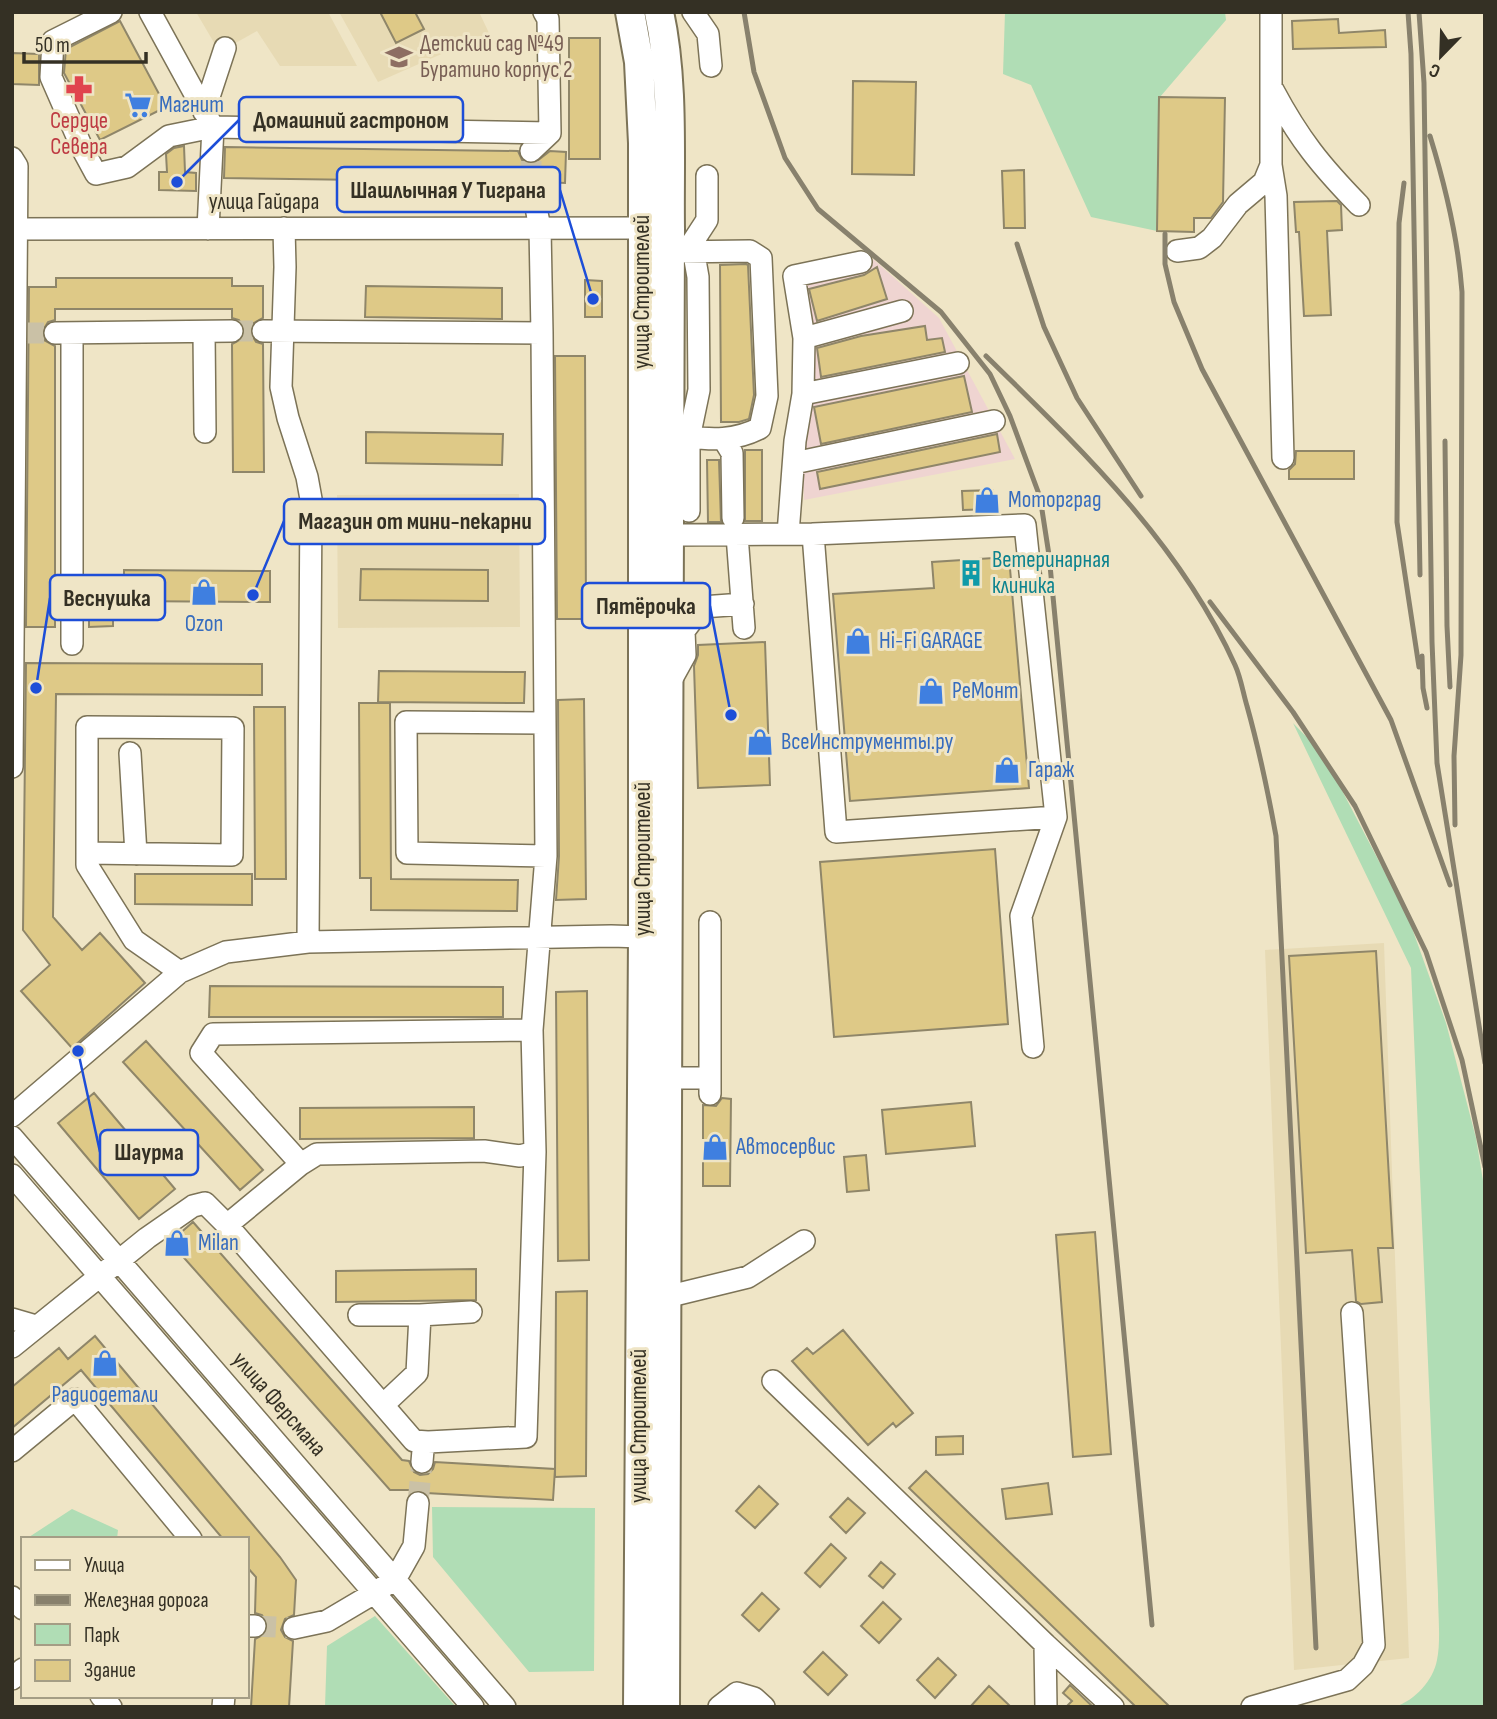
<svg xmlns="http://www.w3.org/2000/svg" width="1497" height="1719" viewBox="0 0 1497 1719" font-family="'Sofia Sans Condensed',sans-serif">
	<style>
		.industrial { fill: #efd4d1 }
		.built { fill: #e7dab4 }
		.green { fill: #b0ddb5 }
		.building { fill: #dec987; stroke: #8f8669; stroke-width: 2 }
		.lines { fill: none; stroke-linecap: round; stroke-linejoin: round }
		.minor-tunnel { stroke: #cac1a6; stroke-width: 21; stroke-dasharray: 21 10; stroke-linecap: butt }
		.minor-casing { stroke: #7c7357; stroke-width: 24 }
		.major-casing { stroke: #7c7357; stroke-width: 32 }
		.minor { stroke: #fff; stroke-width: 21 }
		.major { stroke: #fff; stroke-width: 28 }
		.rail { stroke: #88816d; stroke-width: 5 }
		.labels { text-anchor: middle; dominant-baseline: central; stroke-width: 6; stroke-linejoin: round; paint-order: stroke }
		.education-label { font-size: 23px; fill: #785e54; stroke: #efe5c6; text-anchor: start }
		.shop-label { font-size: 23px; fill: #366cbe; stroke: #efe5c6; text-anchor: start }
		.health-label { font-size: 23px; fill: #be3a42; stroke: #efe5c6 }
		.street-label { font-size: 23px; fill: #343024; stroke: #efe5c6 }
		.culture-label { font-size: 23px; fill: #0d838f; stroke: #efe5c6; text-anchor: start }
		.leader { fill: none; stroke: #1d4ed8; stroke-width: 2.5 }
		.callout-dot { fill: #1d4ed8; stroke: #efe5c6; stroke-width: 2.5 }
		.callout { fill: #efe5c6; stroke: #1d4ed8; stroke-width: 2.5 }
		.callout-label { font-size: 24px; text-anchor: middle; font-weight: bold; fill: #343024 }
	</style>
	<rect width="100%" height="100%" fill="#efe5c6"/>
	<path class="industrial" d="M873,259l66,59 76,141 -211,41 -12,-219z"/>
	<path class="built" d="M196,12h132l29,54h-77l-23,-35 -25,14 -16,1z
		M339,12h140l10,21 -111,49z
		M519,494l1,133 -182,1 -1,-133z
		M1384,943l25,715 -115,12 -29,-720z"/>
	<path class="green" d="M1005,12h220l1,8 -66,77 -3,134 -66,-14 -60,-132 -28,-11z
		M1293,723l30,31 85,163 38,106 30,115 9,55v514h-90c20,-7 38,-26 42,-47 4,-19 1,-47 1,-66l-27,-626z
		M432,1507l163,1 -1,163 -65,1 -96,-115z
		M72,1509l46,21 -1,9h-91z
		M375,1616l81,91h-131l2,-61z"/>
	<path class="building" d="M380,12h35l9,17 -28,14z
		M1338,19l1,14 46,-3 1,17 -93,2 -1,-28z
		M120,21l46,86 -66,33 -36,-67 2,-24z
		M569,38h31v121h-31z
		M12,53l27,1v31l-27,-1z
		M853,81l63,1 -2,93 -62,-1z
		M1159,97l66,1 -2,104 -12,16h-17v14l-37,-1z
		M184,146l1,26 11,1v18l-37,-1v-18h8l-1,-18 8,-6z
		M225,147l293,4 4,9 11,4 17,-13 16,1 -1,31 -21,-1 -4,-9 -11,-4 -7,4 -4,9 -294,-4z
		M1024,170l1,58h-21l-2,-57z
		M1337,201l4,4 1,25 -15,1 4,84 -27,1 -5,-84h-3l-2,-30z
		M746,264l2,1 6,130 -5,24 -10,3h-18l-1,-157z
		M877,267l10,32 -70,22 -8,-32 55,-14z
		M56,278h176v8h31v32l-11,6 -2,8 6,10 7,2 1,128h-31l-1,-128 11,-6 2,-8 -6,-10 -7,-2v-9h-177v11l-7,2 -6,10 2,8 11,6v281h-29l3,-340h27z
		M585,280l17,1v36h-17z
		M366,286l136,2v31l-137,-2z
		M925,326l2,14 15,-2 3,14 -124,25 -4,-29 44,-12z
		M555,356h30l1,263h-29z
		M964,376l8,36 -151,32 -7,-37z
		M366,432l137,2 -1,31 -136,-2z
		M997,434l3,18 -180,37 -3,-17z
		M745,450h17v71h-17z
		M1296,451h58v28h-65v-9l6,-6z
		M707,460h12l2,62h-13z
		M993,490l1,19 -31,1 -1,-19z
		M1009,557l20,231 -179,13 -17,-207 101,-6 -2,-26z
		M361,569l127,1v31l-128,-1z
		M124,570l146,1v31l-146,-1z
		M89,614h24v12l-24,1z
		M765,642l5,143 -72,3 -4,-122 4,-11v-10z
		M26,663l236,1v31l-206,-1 -3,223 29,33 18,-17 45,50 -73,65 -51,-57 29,-26 -27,-35z
		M379,671l146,1 -1,31 -146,-1z
		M584,699l2,200 -30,1 3,-44 -1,-156z
		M359,703h31l1,176 127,1 -1,31 -146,-1v-32h-11z
		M254,707h31l1,172h-31z
		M995,849l13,175 -174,13 -14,-175z
		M135,874h117v31l-117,-1z
		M1376,951l17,297h-15l4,54 -21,2 -5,-3 -4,-51 -46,3 -17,-297z
		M210,986l293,1v30h-294z
		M587,991l2,269 -31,1 -2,-269z
		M146,1041l117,129 -23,20 -117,-128z
		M94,1093l81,96 -36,30 -81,-96z
		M722,1098l9,1 -1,87h-27v-81l13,1z
		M971,1102l4,44 -89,8 -4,-44z
		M474,1107v31l-174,1v-31z
		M866,1155l3,35 -22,2 -3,-35z
		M193,1222l209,238 7,1 5,11 6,3 8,-1 5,-5 2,-7 120,7 -2,31 -127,-7 -7,-3h-29l-220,-248z
		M1095,1232l16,222 -38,3 -17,-222z
		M476,1269v31l-140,2v-31z
		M587,1291l-1,185 -31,1 1,-185z
		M843,1330l70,83 -17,14 -3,-4 -25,22 -76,-84 15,-13 6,6z
		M95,1336l185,221 16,23 -2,35 -9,4 -4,11 4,7 8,4 -4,66h-38l4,-68 11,-6 2,-8 -6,-10 -7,-2 1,-36 -9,-10v-28h-24l-142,-169 -69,58v-41l47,-39 9,11z
		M963,1436v18l-27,1v-18z
		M926,1471l44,43 200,193h-34l-227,-219z
		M1048,1483l4,31 -46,5 -4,-30z
		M759,1486l19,18 -23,24 -19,-17z
		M848,1498l17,15 -19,20 -16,-16z
		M831,1544l15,14 -26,29 -15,-14z
		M881,1562l14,12 -12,14 -14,-12z
		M762,1593l17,16 -20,22 -17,-16z
		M883,1602l18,17 -22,24 -18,-17z
		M823,1652l24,23 -19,20 -24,-23z
		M938,1658l18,17 -21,23 -18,-18z
		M1070,1685l23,22h-27l6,-6 -9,-8z
		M989,1686l22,21h-41z"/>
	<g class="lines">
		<path class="minor-tunnel" d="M531,182v-31
			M232,331h31
			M23,333h32
			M418,1503l4,-41
			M255,1626l39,2"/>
		<defs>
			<path id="minor" d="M111,12l-58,29 -2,36 32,73 13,24 31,-7 42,-31 44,-9 337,6
				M150,12l63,115 -5,102
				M693,12l15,22 3,32
				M1273,90c26,49 48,76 86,115
				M204,112l21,-64
				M531,151l19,-18 -2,-114 -4,-7
				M12,158l5,8 -5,601
				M1271,165l5,31 7,262
				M531,182l9,46 2,105
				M284,228l1,39 -4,120 7,31 19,59 4,22 -3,443
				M12,229l630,-1
				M1177,251l22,-3 13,-10 26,-34 26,-22 7,-17v-153
				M670,252l80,-1 11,7 6,138 -7,32c-31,16 -57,10 -90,8
				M204,332l1,100
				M55,333l177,-2
				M72,333v311
				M804,338l-10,-62 67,-14
				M803,394l1,-56 98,-27
				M724,440l8,13 1,65
				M794,463l200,-42
				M689,511v-73l10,-48 -1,-113 -6,-34 15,-23v-44
				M788,534l7,-93 8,-47 155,-31
				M668,535l145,-1 212,-9 31,292 -220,15 -23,-298
				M737,535l7,93
				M669,684l16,-29 -1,-24 18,-24 41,-3
				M543,723l-137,-1 1,131 139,3
				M130,753l6,101
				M87,853l145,2 1,-127 -146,-1v138l47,75 46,32
				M1033,1047l-12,-131 35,-99
				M668,1078h42
				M710,1094v-172
				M12,1116l168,-144 46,-20 82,-10 303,-6 32,1
				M12,1137l493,570
				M301,1164l16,-10 167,-3 36,5 15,-4
				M12,1175l461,532
				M227,1225l74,-61 -100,-111 12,-19 319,-4 14,-174 -4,-523 -279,-2
				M666,1297l82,-20 56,-36
				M359,1315h61l-3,58 -34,32
				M420,1315l51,-3
				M12,1319l24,7
				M12,1347l135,-109 46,-32 12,-3 22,22 187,216 14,1
				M773,1381l272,263 1,63
				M12,1451l63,-52 116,140
				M422,1462l1,-12 5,-8 98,-5 9,-285 -3,-122
				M12,1597l11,12
				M247,1626h8
				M294,1628l33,-7 49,-29 20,-14 18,-32 4,-43
				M1045,1644l68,63
				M12,1679l11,-10
				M101,1696l10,11
				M223,1707l1,-11
				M719,1707l18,-14 17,5 10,9
				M1252,1707l95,-27 16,-15 11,-20 -22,-332"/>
			<path id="major" d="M630,12l9,50 4,81v794l-5,770
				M659,12c15,69 10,147 11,217l-5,1478"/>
		</defs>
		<use href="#minor" class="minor-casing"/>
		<use href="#major" class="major-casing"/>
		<use href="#minor" class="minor"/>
		<use href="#major" class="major"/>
		<path class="rail" d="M744,12l10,60 31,86 33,51 123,103 49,62 20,42 30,81 9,58 103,1070
			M1408,12l3,42 9,521
			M1419,12l5,71 8,559 5,121 48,300
			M1430,136c16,52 28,102 32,156l-1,363 -7,101 1,69
			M1404,183l-5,40 -2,299 22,145
			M1165,234v30l9,38 28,67 189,351 59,165
			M1017,244l27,83 33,71 64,98
			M986,356c94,92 194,187 249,309 6,13 8,28 12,41 12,43 21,86 29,130l40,812
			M1445,441l2,185 3,61
			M1210,602l83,110 62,94 71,146 36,108 23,107
			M1422,656l1,32 4,20"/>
	</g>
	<defs>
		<symbol id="school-bare" viewBox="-9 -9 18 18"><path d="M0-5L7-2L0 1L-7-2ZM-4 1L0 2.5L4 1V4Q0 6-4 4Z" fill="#8d6e63" stroke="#efe5c6" stroke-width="2.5" paint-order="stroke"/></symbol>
		<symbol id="pharmacy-bare" viewBox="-9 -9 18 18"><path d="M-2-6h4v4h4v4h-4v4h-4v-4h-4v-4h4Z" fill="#e0444e" stroke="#efe5c6" stroke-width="2.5" paint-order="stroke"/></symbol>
		<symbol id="supermarket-bare" viewBox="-9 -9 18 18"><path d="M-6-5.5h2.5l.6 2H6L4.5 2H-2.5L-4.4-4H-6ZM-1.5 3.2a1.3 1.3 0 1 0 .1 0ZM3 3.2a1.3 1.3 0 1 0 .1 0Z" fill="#3f7fe0" stroke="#efe5c6" stroke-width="2.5" paint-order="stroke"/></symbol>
		<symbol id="shop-bare" viewBox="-9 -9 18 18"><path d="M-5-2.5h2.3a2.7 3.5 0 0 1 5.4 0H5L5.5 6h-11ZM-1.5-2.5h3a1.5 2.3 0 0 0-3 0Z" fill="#3f7fe0" stroke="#efe5c6" stroke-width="2.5" paint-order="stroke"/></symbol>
		<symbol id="building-bare" viewBox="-9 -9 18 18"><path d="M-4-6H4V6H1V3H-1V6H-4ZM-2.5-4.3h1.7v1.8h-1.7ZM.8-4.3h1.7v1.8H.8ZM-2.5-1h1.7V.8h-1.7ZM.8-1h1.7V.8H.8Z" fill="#0f9aa8" stroke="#efe5c6" stroke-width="2.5" paint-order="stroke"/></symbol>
	</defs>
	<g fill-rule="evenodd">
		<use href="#school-bare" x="380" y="38" width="38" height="38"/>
		<use href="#pharmacy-bare" x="60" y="70" width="38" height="38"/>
		<use href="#supermarket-bare" x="119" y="86" width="38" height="38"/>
		<use href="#shop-bare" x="968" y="481" width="38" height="38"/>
		<use href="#building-bare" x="952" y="554" width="38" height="38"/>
		<use href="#shop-bare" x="185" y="573" width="38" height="38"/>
		<use href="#shop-bare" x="839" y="622" width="38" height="38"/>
		<use href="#shop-bare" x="912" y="672" width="38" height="38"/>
		<use href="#shop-bare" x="741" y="723" width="38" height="38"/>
		<use href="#shop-bare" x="988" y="751" width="38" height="38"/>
		<use href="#shop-bare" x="696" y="1128" width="38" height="38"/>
		<use href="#shop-bare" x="158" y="1224" width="38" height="38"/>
		<use href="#shop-bare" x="86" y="1344" width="38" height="38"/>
	</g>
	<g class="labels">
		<g class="education-label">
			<text x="420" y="44">Детский сад №49<tspan x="420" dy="26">Буратино корпус 2</tspan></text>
		</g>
		<g class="shop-label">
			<text x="159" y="105">Магнит</text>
			<text x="1008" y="500">Моторград</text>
			<text x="204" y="624" text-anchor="middle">Ozon</text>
			<text x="879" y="641">Hi-Fi GARAGE</text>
			<text x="952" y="691">РеМонт</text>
			<text x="781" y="742">ВсеИнструменты.ру</text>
			<text x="1028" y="770">Гараж</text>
			<text x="736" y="1147">Автосервис</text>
			<text x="198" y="1243">Milan</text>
			<text x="105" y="1395" text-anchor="middle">Радиодетали</text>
		</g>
		<g class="health-label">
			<text x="79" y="121">Сердце<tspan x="79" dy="26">Севера</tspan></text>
		</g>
		<g class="street-label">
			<text x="264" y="202">улица Гайдара</text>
			<text transform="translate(642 292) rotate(-90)">улица Строителей</text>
			<text transform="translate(643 859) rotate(-90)">улица Строителей</text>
			<text transform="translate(279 1404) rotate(49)">улица Ферсмана</text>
			<text transform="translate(639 1426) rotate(-90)">улица Строителей</text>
		</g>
		<g class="culture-label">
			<text x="992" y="560">Ветеринарная<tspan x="992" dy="26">клиника</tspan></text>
		</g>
	</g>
	<path class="leader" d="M177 182L239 120M593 299L560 190M253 595L284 521M36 688L50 598M731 715L710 606M78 1051L100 1152"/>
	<g class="callout-dot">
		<circle cx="177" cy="182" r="7"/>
		<circle cx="593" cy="299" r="7"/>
		<circle cx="253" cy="595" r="7"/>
		<circle cx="36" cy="688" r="7"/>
		<circle cx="731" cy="715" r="7"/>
		<circle cx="78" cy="1051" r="7"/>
	</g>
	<g class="callout">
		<rect x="239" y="97" width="224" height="45" rx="7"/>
		<rect x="337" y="167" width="223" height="45" rx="7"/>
		<rect x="284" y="499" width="261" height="45" rx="7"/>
		<rect x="50" y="575" width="115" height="45" rx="7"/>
		<rect x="582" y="583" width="128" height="45" rx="7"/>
		<rect x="100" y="1130" width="98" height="45" rx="7"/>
	</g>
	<g class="callout-label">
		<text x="351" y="128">Домашний гастроном</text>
		<text x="448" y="198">Шашлычная У Тиграна</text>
		<text x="415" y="529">Магазин от мини-пекарни</text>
		<text x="107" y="606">Веснушка</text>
		<text x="646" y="614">Пятёрочка</text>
		<text x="149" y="1160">Шаурма</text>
	</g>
	<rect width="1497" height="1719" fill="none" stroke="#343024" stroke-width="28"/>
	<rect x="21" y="1537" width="228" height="161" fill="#efe5c6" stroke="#a49d85" stroke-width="2"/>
	<rect x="35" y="1560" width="35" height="10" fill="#ffffff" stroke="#a49d85" stroke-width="2"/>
	<text x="84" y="1572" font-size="21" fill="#343024">Улица</text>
	<rect x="35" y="1595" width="35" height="10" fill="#88816d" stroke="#a49d85" stroke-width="2"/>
	<text x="84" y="1607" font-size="21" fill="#343024">Железная дорога</text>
	<rect x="35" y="1624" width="35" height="21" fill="#b0ddb5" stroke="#a49d85" stroke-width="2"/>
	<text x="84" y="1642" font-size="21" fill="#343024">Парк</text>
	<rect x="35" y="1660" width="35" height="21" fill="#dec987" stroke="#a49d85" stroke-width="2"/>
	<text x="84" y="1677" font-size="21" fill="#343024">Здание</text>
	<g transform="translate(1441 56) rotate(203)" stroke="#efe5c6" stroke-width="5" paint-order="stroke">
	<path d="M0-5L12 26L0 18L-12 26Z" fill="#343024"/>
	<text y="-10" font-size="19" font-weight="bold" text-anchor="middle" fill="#343024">С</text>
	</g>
	<path d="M24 52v10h122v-10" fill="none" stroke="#343024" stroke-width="3.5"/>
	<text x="35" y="52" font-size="21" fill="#343024" stroke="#efe5c6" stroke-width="5" paint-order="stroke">50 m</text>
</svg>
